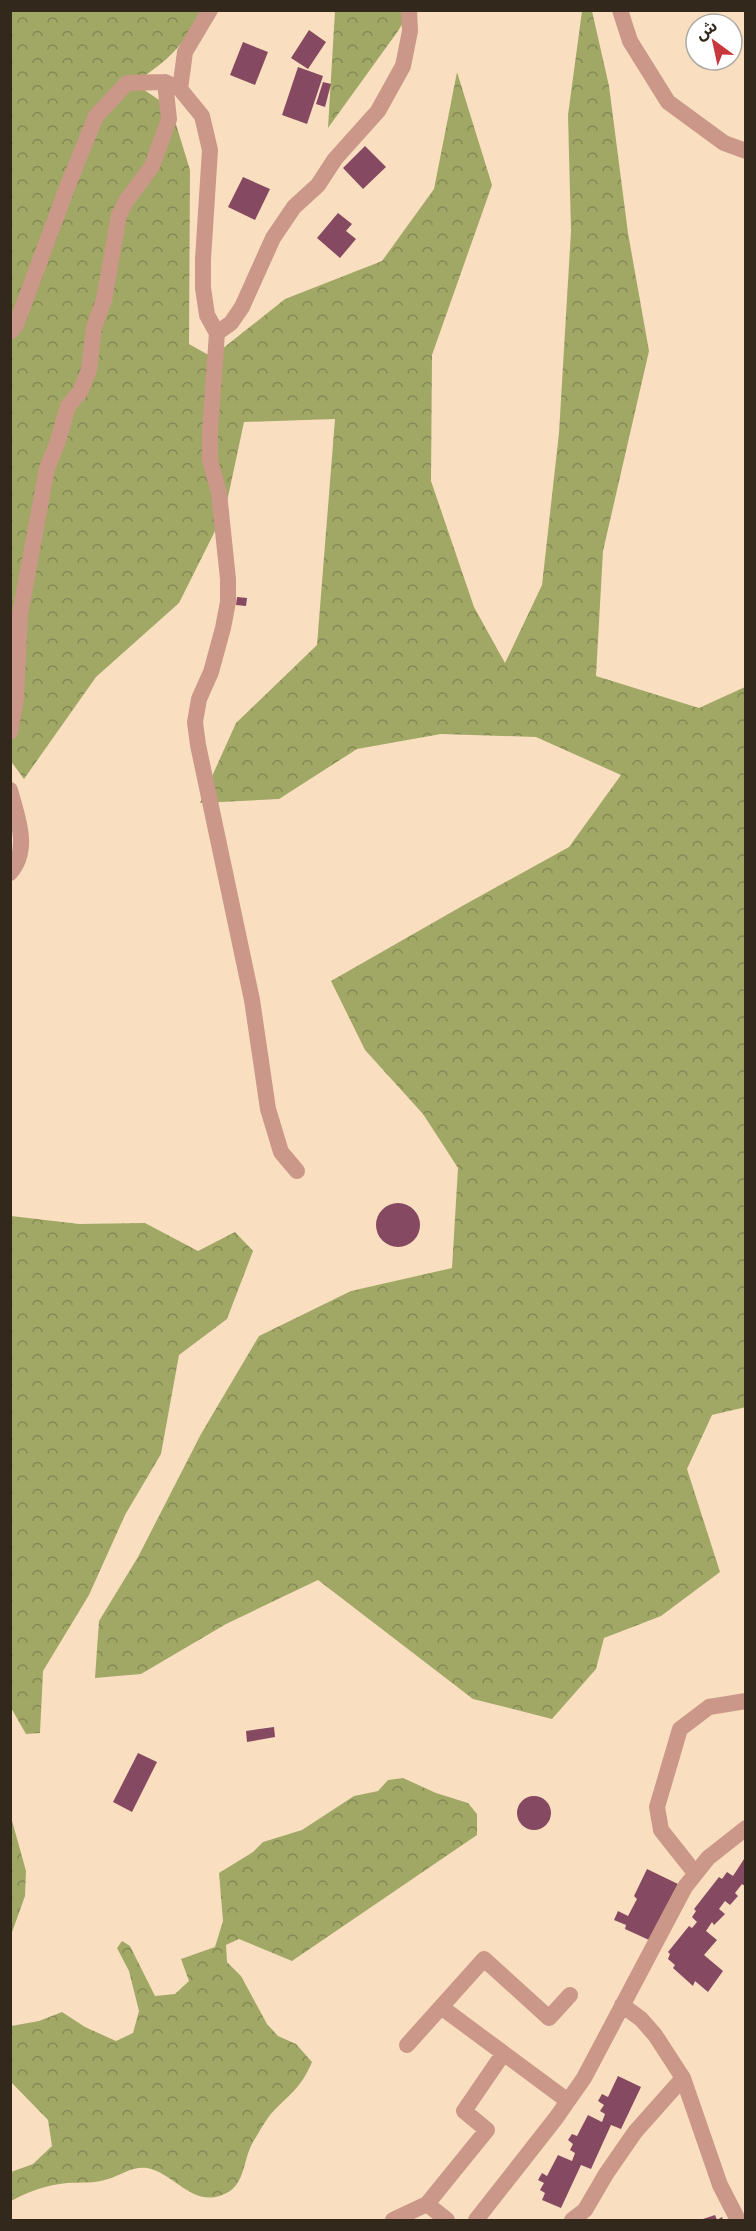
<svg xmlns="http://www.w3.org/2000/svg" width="756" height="2231" viewBox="0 0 756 2231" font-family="Overpass,'Noto Sans Arabic',sans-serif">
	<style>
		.forest { fill: url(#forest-crowns) }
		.building { fill: #864962 }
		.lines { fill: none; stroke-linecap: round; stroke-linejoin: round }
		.minor { stroke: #cb9788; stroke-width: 16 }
	</style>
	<defs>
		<pattern id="forest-crowns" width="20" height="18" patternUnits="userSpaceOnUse" patternTransform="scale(1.5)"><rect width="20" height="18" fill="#a1a866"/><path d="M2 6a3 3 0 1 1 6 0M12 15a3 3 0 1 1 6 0" fill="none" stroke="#848953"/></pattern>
	</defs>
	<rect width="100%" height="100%" fill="#f9dfc0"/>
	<path class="forest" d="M10,11h190c-14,34 -35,52 -66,72l37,25 19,62 -1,174 23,13 73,-58 97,-38 52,-72 23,-117 35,113 -60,170 -1,126 43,126 31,56 37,-78 17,-152 12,-202 -3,-116 14,-104h10l17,75 19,147 21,118 -46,200 -7,125 103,32 46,-21 1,720 -34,8 -25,54 33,103 -59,44 -57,22 -8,31 -44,50 -79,-20 -155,-119 -92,44 -85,50 -46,4 4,-57 39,-64 63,-123 58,-98 92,-45 101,-23 6,-100 -35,-54 -58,-64 -34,-69 133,-76 105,-58 52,-72 -85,-38 -95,-3 -84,15 -78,50 -79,4 36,-80 81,-78 18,-226 -91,3 -19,89 -46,92 -83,74 -72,102 -14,-19z
		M335,11h75l-12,20 -70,97z
		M11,1216l68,8 66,-1 53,28 37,-19 18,19 -26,68 -48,36 -18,99 -36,61 -36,80 -46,76 -3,62 -14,1 -16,-28z
		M403,1778l33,15 32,10 9,11v21l-185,126 -53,-22 -13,6 1,17 14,14 26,48 11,12 18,8 16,18c-12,28 -23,32 -42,53 -6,8 -12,19 -17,27 -11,19 -7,45 -31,53 -30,12 -48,-22 -75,-27 -14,-2 -26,7 -39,11 -14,5 -27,3 -41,4 -20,2 -38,8 -56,18v-29l22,-8 19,-18 -4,-26 -37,-38v-56l28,-5 23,-9 23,15 31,14 17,-8 6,-22 -10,-40 -12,-23 5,-7 8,5 25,50 20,-2 14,-13 -8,-22 34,-12 8,-26 -4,-48 34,-21 10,-10 39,-12 52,-34 24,-5 10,-11z
		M11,1817l15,54 -1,25 -14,39z"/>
	<path class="building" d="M309,30l17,12 -18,27 -17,-11z
		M243,42l25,10 -13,33 -25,-10z
		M298,67l25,9 -16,48 -25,-9z
		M323,82l8,2 -6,23 -9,-3z
		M365,146l21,21 -23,22 -20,-21z
		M243,177l27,12 -15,31 -27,-13z
		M338,213l14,11 -6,7 10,8 -16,19 -23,-20z
		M237,597l10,1 -1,8 -10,-1z
		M376 1225a22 22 0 1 1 44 0a22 22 0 1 1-44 0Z
		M274,1727l1,10 -28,5 -1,-11z
		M138,1753l19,9 -25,50 -19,-10z
		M517 1813a17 17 0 1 1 34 0a17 17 0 1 1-34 0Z
		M746,1856v31l-4,-3 -7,9 3,3 -8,9 -5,-4 -6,8 6,5 -11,11 -2,-3 -6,9 11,9 -13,15 19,16 -15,21 -13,-11 -2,5 -20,-18 2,-3 -7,-6 2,-5 -2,-2 21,-26 3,2 5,-6 -5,-5 4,-6 -2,-2 25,-32 3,2 5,-7 6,4z
		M647,1869l31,15 -29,56 -24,-11 1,-4 -12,-5 4,-9 10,5 9,-17 -3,-3z
		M618,2076l23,11 -20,42 -10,-4 -20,44 -10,-4 -20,43 -19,-8 3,-7 -5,-3 4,-7 -6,-3 4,-7 5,3 11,-21 14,6 3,-8 -5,-3 3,-6 -5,-4 4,-6 5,2 11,-21 14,7 3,-8 -5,-3 4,-6 -6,-4 4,-7 6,3z
		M715,2215l2,5 5,-3 1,3h-23z"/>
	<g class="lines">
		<path class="minor" d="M620,10l10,31 38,61 56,41 22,8
			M180,89l5,-37 25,-42
			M10,332l6,-7 52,-140 28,-69 31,-33 38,-1 15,7 22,27 8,34 -7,109v29l4,27 10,18 -7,98v29l9,33 9,86v23l-5,26 -12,44 -12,27 -4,23 3,23 54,255 16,109 13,43 16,19
			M217,333l14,-10 11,-16 31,-69 21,-31 24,-22 17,-26 43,-48 25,-45 7,-35 -1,-21
			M10,732l6,-34 4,-84 27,-146 10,-24 11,-38 12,-14 9,-22 5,-43 10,-27 15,-85 8,-15 25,-34 17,-47 -4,-37
			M10,790c7,27 21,59 0,83
			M695,1873l-34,-43 -4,-23 23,-78 29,-22 37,-6
			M622,2005l19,14 14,16 28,43 37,107 18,35
			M441,2007l127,94
			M407,2045l77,-86 65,59 21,-23
			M393,2220l34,-16
			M447,2220l-20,-16 60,-74 -23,-19 39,-57
			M476,2220l80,-102 28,-40 101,-191 23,-29 38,-30
			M572,2220l13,-10 21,-36 29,-42 48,-54"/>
	</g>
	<rect width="756" height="2231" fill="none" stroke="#32281c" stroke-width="24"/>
	<g transform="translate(714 42) rotate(327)"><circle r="28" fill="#ffffff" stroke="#ada9a4" stroke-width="1.5"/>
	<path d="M0-4.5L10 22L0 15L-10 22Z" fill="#c7373b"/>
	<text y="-9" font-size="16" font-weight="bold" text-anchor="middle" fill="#32281c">ش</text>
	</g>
</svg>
